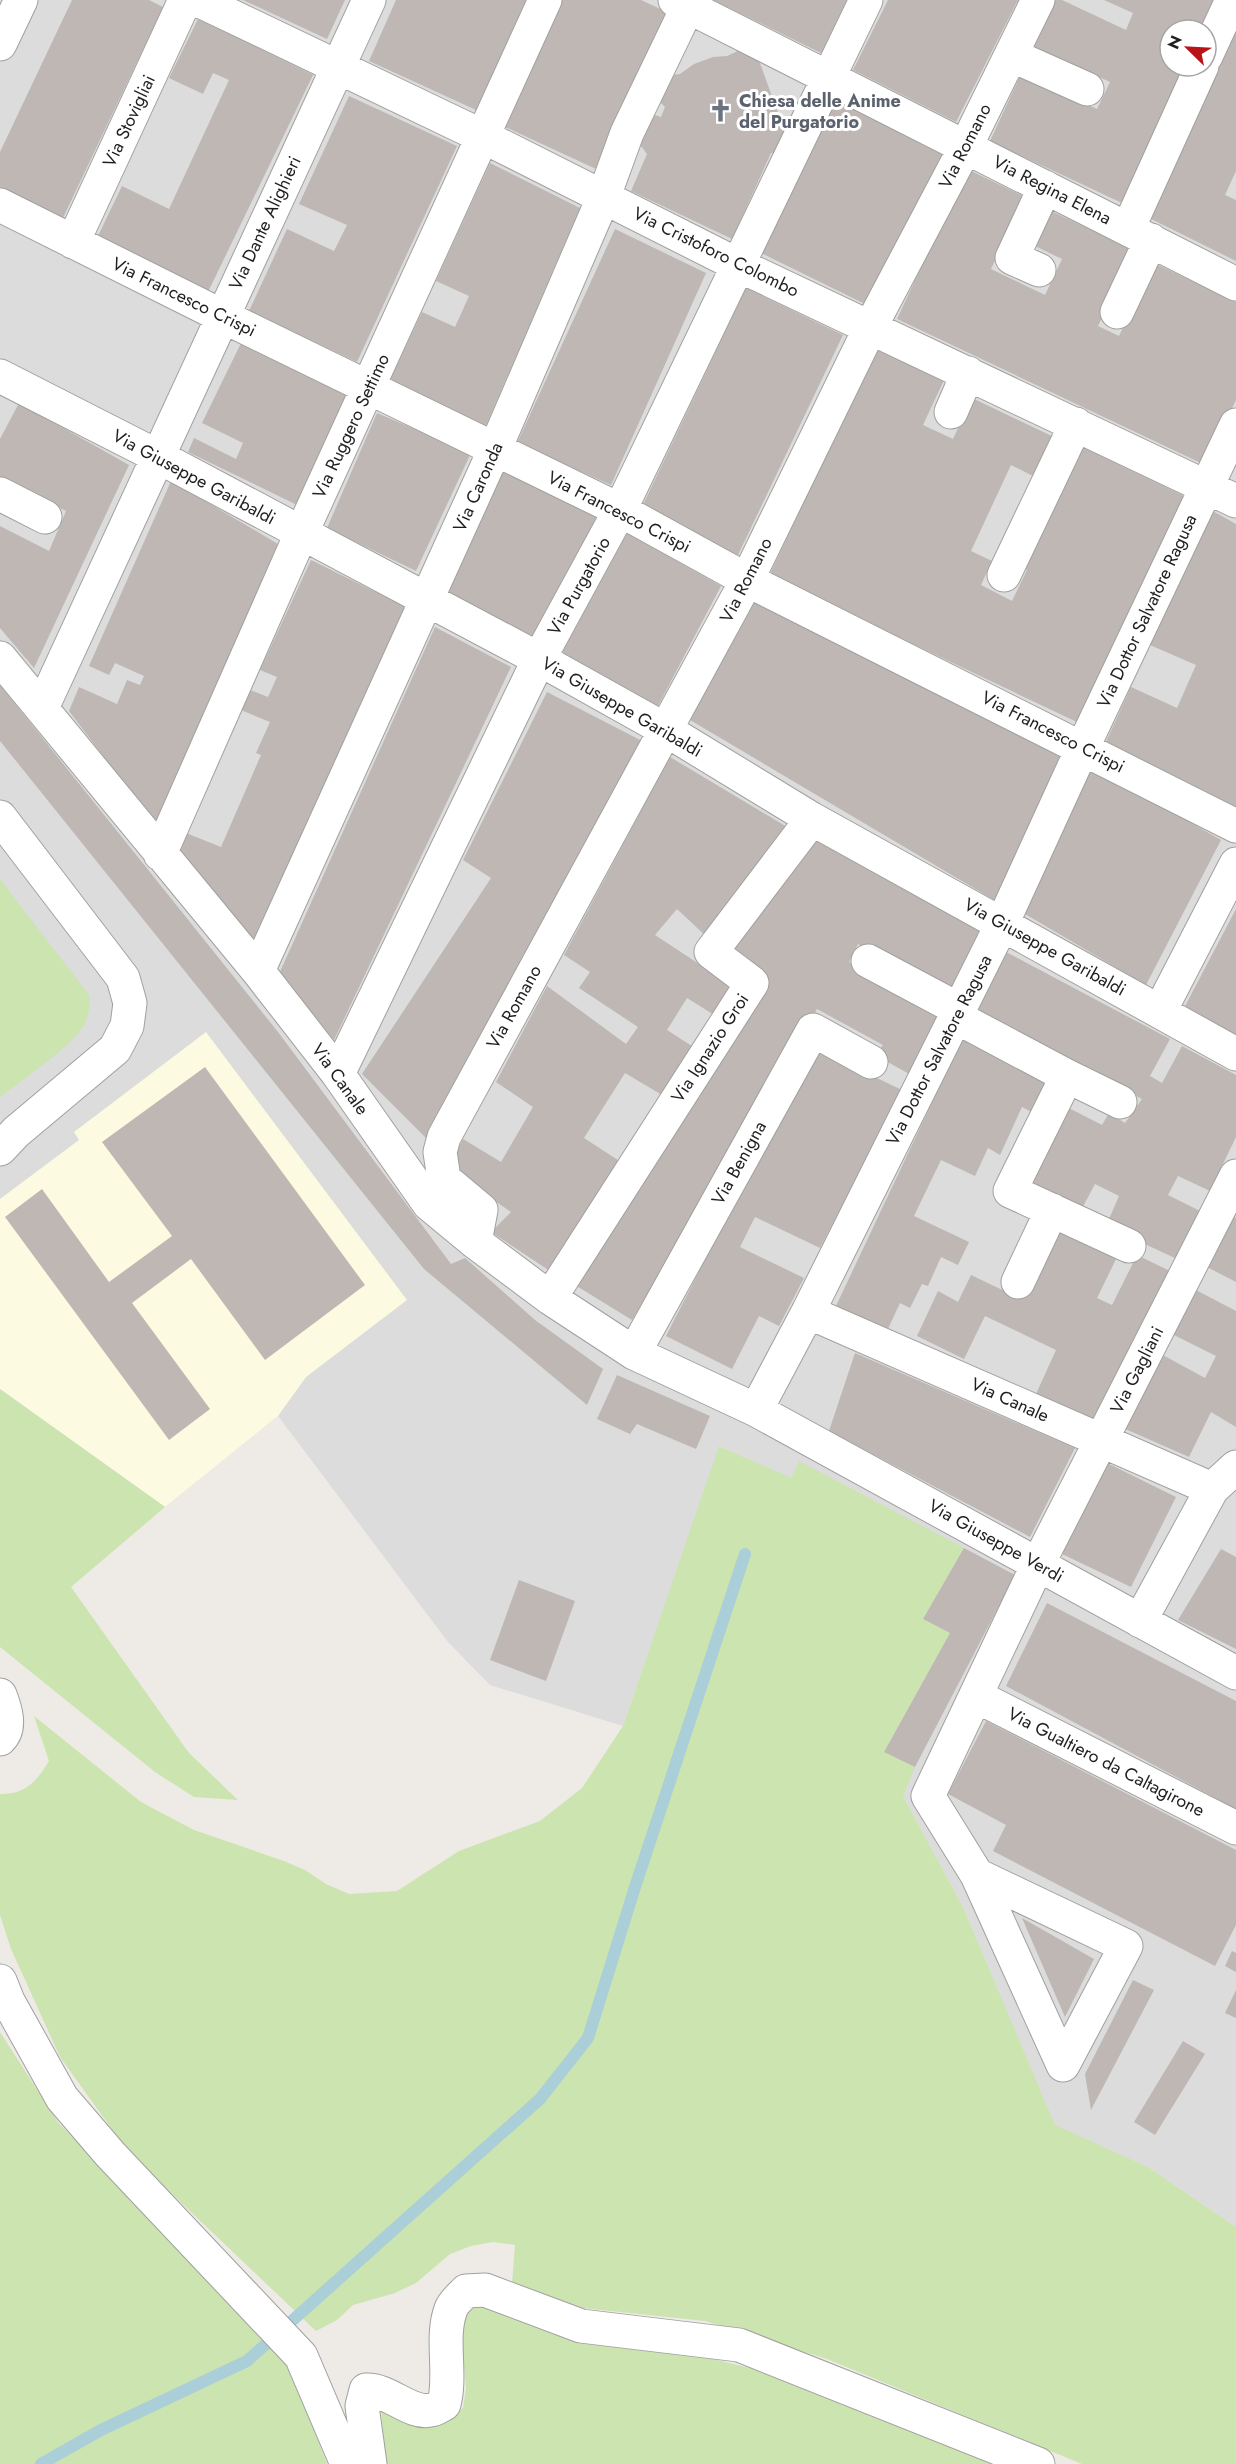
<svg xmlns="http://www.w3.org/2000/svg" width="1236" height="2464" viewBox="0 0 1236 2464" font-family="Jost,sans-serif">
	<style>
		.residential { fill: #dcdcdc; fill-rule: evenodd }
		.education { fill: #fcfbe1 }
		.grass { fill: #cbe4b0 }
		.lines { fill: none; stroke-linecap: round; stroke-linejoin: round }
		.stream { stroke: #aacfd8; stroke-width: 12 }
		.building { fill: #bfb7b3 }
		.minor-casing { stroke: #a0a0a0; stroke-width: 35 }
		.minor { stroke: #fff; stroke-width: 33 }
		.labels { text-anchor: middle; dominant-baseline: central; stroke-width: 6; stroke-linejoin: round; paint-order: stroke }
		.worship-label { font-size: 18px; font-weight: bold; fill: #5b616d; stroke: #fff; text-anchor: start }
		.street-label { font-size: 18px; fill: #1f1f1f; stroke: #fff }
	</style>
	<rect width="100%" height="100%" fill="#eeebe6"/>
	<path class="residential" d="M0,0h1236v2227l-88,-60 -93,-41 -91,-217 -61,-113 -19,-44 65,-119 -26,-14 -123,-157 -9,17 -71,-33 -97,280 -133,-41 -42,-43 -170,-226 -113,91 -165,-118zM1170,30h36v36h-36z"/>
	<path class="education" d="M206,1032l201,268 -101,77 -28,39 -113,91 -165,-118v-190l79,-59 -5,-8z"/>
	<path class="grass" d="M0,879l89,116c2,9 -1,24 -6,32 -14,21 -62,54 -83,70z
		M0,1389l165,118 -94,80 118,166 49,47 -44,-3 -39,-25 -155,-125z
		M719,1446l72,32 8,-17 165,87 -41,71 27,14 -66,119 31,15 -12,29 61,113 91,216 93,42 88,60v237h-154l-255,-105 -122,-38 -132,-14 -61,-23 3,-39 -22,-3 -22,4 -21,8 -34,29 -21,10 -42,12 -16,15 -21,11 -187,-178 -69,-96 -49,-108 -11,-34v-121c26,0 36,-12 49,-33l-15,-45 107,86 53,28 90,31 21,9 21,14 23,10 48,-3 62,-40 81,-30 42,-33 41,-62z
		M0,2032l58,90 231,242 38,100h-327z
		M477,2301l301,74 223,89h-616l-4,-57 53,16 29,-15 3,-20 -6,-70z"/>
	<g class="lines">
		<path class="stream" d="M41,2464l60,-34 146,-69 293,-262 48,-61 47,-151 110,-333"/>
	</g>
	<path class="building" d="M72,0h77l14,7 -101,213 -62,-29v-39z
		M243,0h102l-18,39z
		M396,0h130l-50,110 -107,-49z
		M562,0h79l28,13 -73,156 -93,-43z
		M713,0h134l-26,53z
		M888,0h130l-62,122 -103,-52z
		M1055,0h7l64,30 7,-17 -29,-13h113l-14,30h-33v36h16l-64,137 -132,-62 31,-67 76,35 13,-27 -77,-35z
		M198,19l115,56 -105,217 -111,-54 25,-52 47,23 60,-129 -16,-7 -10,21 -34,-16z
		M1236,22v149l-11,24 11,5v61l-91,-45z
		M742,49l15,6 29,80 -9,17 -6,1 -39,86 -101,-48 16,-37 -9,-12 8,-23 9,-4 6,2 4,-10 -5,-5 12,-27 8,-1 14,-10 19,-7 14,-1z
		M349,96l108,50 -100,216 -108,-51 38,-82 47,22 13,-26 -48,-21z
		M834,99l109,54 -76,152 -108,-53z
		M490,163l90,45 -96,222 -94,-50 32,-68 33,15 14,-31 -33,-15z
		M967,169l58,28 -34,72 54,26 17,-36 -27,-13 16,-35 83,39 -36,76 21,10 35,-73 82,39v98l-31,65 -308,-146z
		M615,229l91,44 -95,212 -94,-42z
		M746,288l97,47 -105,220 -97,-46z
		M242,341l108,53 -53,111 -109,-53 6,-14 42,21 7,-16 -41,-20z
		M877,346l68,32 -22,47 30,14 19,-41 84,40 -19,40 -26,-13 -40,86 21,10 -11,24 31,16 15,-31 -6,-4 57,-121 108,52 -107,226 -310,-147z
		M19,403l110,62 -95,203 -34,-40v-102l49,25 17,-40 -66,-32v-40z
		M377,413l94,40 -55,118 -89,-43z
		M503,469l94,47 -62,122 -93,-48z
		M171,481l107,63 -121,283 -88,-116 10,-24 38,17 10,-24 13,5 4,-9 -29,-13 -6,12 -20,-9z
		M1211,510l25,14v283l-132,-61 27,-59 46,21 19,-43 -46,-20z
		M627,533l94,53 -63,120 -96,-54z
		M311,560l95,47 -153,333 -74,-92 7,-15 35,14 40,-92 -5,-2 14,-31 -29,-12 9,-20 18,7 9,-20 -17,-7z
		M753,599l312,156 -71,145 -304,-180z
		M435,627l76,40 -177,373 -55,-66z
		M0,685l278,347 173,232 14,-6 70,62 68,49 -16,36 -163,-136 -424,-528z
		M547,692l97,50 -218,396 -64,-64 129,-196 -28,-18z
		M670,757l122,73 -83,109 -32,-30 -22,26 82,54 -18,29 -32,-20 -20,32 31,20 -31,48 -42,-25 -41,65 40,26 -71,109 -62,-41 20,-20 -63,-43 15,-30 38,23 32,-55 -37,-25 51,-96 79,58 12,-17 -59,-39 11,-16 -26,-17z
		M1092,766l129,74 -75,145 -121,-71z
		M811,836l169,94 -29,62 -93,-48 -9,18 93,48 -31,65 -36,-20 8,-10 -66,-36 -185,311 -57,-35 190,-310 -38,-26z
		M1236,909v129l-53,-28z
		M1006,952l164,87 -20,37 12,7 20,-37 54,29v62l-26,54 -32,-15 -10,19 32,16 -23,48 -71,-33 13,-30 -24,-12 -15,28 -59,-30 40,-78 41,21 7,-12 16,10 17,-24 -167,-86z
		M962,1039l93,43 -16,34 -17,-9 -22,48 -12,-7 -13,28 -34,-16 -27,56 55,26 -11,23 -17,-8 -13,29 -6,-2 -12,24 -10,-5 -13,28 -51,-25z
		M814,1048l88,42 -82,158 -65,-31 -15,30 64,31 -25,48 -20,-10 -27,53 -66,-33z
		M205,1067l160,218 -100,75 -74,-101 -59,44 78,106 -41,31 -164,-223 37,-28 67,93 63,-46 -70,-94z
		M1234,1216l2,2v64l-29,-15z
		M1058,1224l61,29 -22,45 15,7 25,-50 33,16 -72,152 -62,-29 20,-44 -71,-34 -21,43 -47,-23 21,-45 20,11 13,-27 50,24z
		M1194,1289l42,22v116l-25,-15 -22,45 -66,-29 38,-74 44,24 11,-22 -44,-22z
		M855,1353l220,95 -45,89 -201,-106z
		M617,1375l93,41 -14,33 -59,-25 -7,10 -33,-15z
		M1105,1462l71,35 -45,90 -71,-34z
		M964,1548l51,27 -100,192 -31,-15 66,-119 -27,-14z
		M1221,1549l15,8v92l-58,-29z
		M519,1580l56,21 -29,80 -56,-21z
		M1047,1603l189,98v108l-230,-123z
		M986,1721l250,129v75l-21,41 -222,-115 13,-26 -58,-31z
		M1022,1918l72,41 -29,58z
		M1232,1951l4,2v19l-11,-6z
		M1133,1980l21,10 -63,120 -6,-36z
		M1236,1990v28l-11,-5z
		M1183,2041l22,13 -50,81 -21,-13z"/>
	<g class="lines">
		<defs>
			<path id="minor" d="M198,0l286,137 254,128 498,236
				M675,0l561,284
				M0,44l21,-44
				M1011,55l76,34
				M1206,56l26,-56
				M0,205l222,111 398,194 127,70 489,246
				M1128,229l74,-163
				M73,242l112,-242
				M1039,270l-27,-12 33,-71
				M1117,312l34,-72
				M0,376l157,80 382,203 127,71 146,89 424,235
				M951,412l17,-39
				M0,494l45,23
				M1004,575l72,-151
				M0,658l258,313 80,103 91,130 46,38 75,56 84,55 122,57 480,263
				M42,708l327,-708
				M0,817l123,161 7,25 -3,23 -12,23 -99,83 -16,17
				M160,854l141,-320 244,-534
				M868,961l92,49
				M258,971l237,-522 109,-253 23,-63 64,-133
				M1160,1011l76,-147
				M956,1017l111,59 -57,115 119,55
				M338,1074l201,-415 81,-149 246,-510
				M1067,1076l53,26
				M475,1242l6,-32 -37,-31 -4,-27 4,-15 303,-557 124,-254 95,-180 72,-146
				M1018,1282l34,-72
				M550,1298l202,-315 -41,-31 101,-133
				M808,1312l404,177
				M634,1353l179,-323 58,32
				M756,1410l52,-98 194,-388 81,-177 153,-322
				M1140,1621l72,-132 24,-22
				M0,1695c5,13 12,33 0,44
				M976,1696l260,132
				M977,1875l149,71 -63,119
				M0,1981l8,20 54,97 48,56 191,202 46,108
				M1063,2065l-86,-190 -49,-79 110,-232 198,-388
				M370,2464l-8,-58 4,-16c23,-1 44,25 65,20 4,0 9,-4 13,-6 8,-30 -4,-67 7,-95 2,-6 10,-13 15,-18l19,-1 96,36 158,19 299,119"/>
		</defs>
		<use href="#minor" class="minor-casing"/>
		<use href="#minor" class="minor"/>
	</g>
	<defs>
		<symbol id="church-bare" viewBox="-9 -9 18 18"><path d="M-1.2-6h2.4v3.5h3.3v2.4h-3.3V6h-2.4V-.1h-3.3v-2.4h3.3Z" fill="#6b7280" stroke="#fff" stroke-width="2.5" paint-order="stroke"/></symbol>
	</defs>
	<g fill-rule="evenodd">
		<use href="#church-bare" x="704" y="94" width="33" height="33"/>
	</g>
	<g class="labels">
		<g class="worship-label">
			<text x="739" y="101">Chiesa delle Anime<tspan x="739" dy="21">del Purgatorio</tspan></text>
		</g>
		<g class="street-label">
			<text transform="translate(129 121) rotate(-65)">Via Stovigliai</text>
			<text transform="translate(965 146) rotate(-63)">Via Romano</text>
			<text transform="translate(1052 190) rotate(27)">Via Regina Elena</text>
			<text transform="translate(265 223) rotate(-65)">Via Dante Alighieri</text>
			<text transform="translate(716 252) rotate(26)">Via Cristoforo Colombo</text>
			<text transform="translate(184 297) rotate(26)">Via Francesco Crispi</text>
			<text transform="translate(351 426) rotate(-65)">Via Ruggero Settimo</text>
			<text transform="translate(194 477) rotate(28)">Via Giuseppe Garibaldi</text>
			<text transform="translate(478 487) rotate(-66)">Via Caronda</text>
			<text transform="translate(619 512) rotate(27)">Via Francesco Crispi</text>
			<text transform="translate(746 580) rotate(-63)">Via Romano</text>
			<text transform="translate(579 586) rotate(-61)">Via Purgatorio</text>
			<text transform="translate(1147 611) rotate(-65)">Via Dottor Salvatore Ragusa</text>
			<text transform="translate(622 707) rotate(30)">Via Giuseppe Garibaldi</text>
			<text transform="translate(1053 732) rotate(27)">Via Francesco Crispi</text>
			<text transform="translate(1045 947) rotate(29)">Via Giuseppe Garibaldi</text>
			<text transform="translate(514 1007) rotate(-61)">Via Romano</text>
			<text transform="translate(710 1048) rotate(-57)">Via Ignazio Groi</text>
			<text transform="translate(939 1050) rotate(-63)">Via Dottor Salvatore Ragusa</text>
			<text transform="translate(340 1079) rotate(54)">Via Canale</text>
			<text transform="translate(739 1163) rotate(-61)">Via Benigna</text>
			<text transform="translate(1137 1370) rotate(-63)">Via Gagliani</text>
			<text transform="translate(1010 1400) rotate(24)">Via Canale</text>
			<text transform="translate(996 1541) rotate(29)">Via Giuseppe Verdi</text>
			<text transform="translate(1106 1762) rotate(27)">Via Gualtiero da Caltagirone</text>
		</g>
	</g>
	<g transform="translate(1188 48) rotate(294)"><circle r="28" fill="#ffffff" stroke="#a5a5a5" stroke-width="1.5"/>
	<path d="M0-4.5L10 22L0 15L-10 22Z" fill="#ba1317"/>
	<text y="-9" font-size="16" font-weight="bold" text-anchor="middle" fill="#1f1f1f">N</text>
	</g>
</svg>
